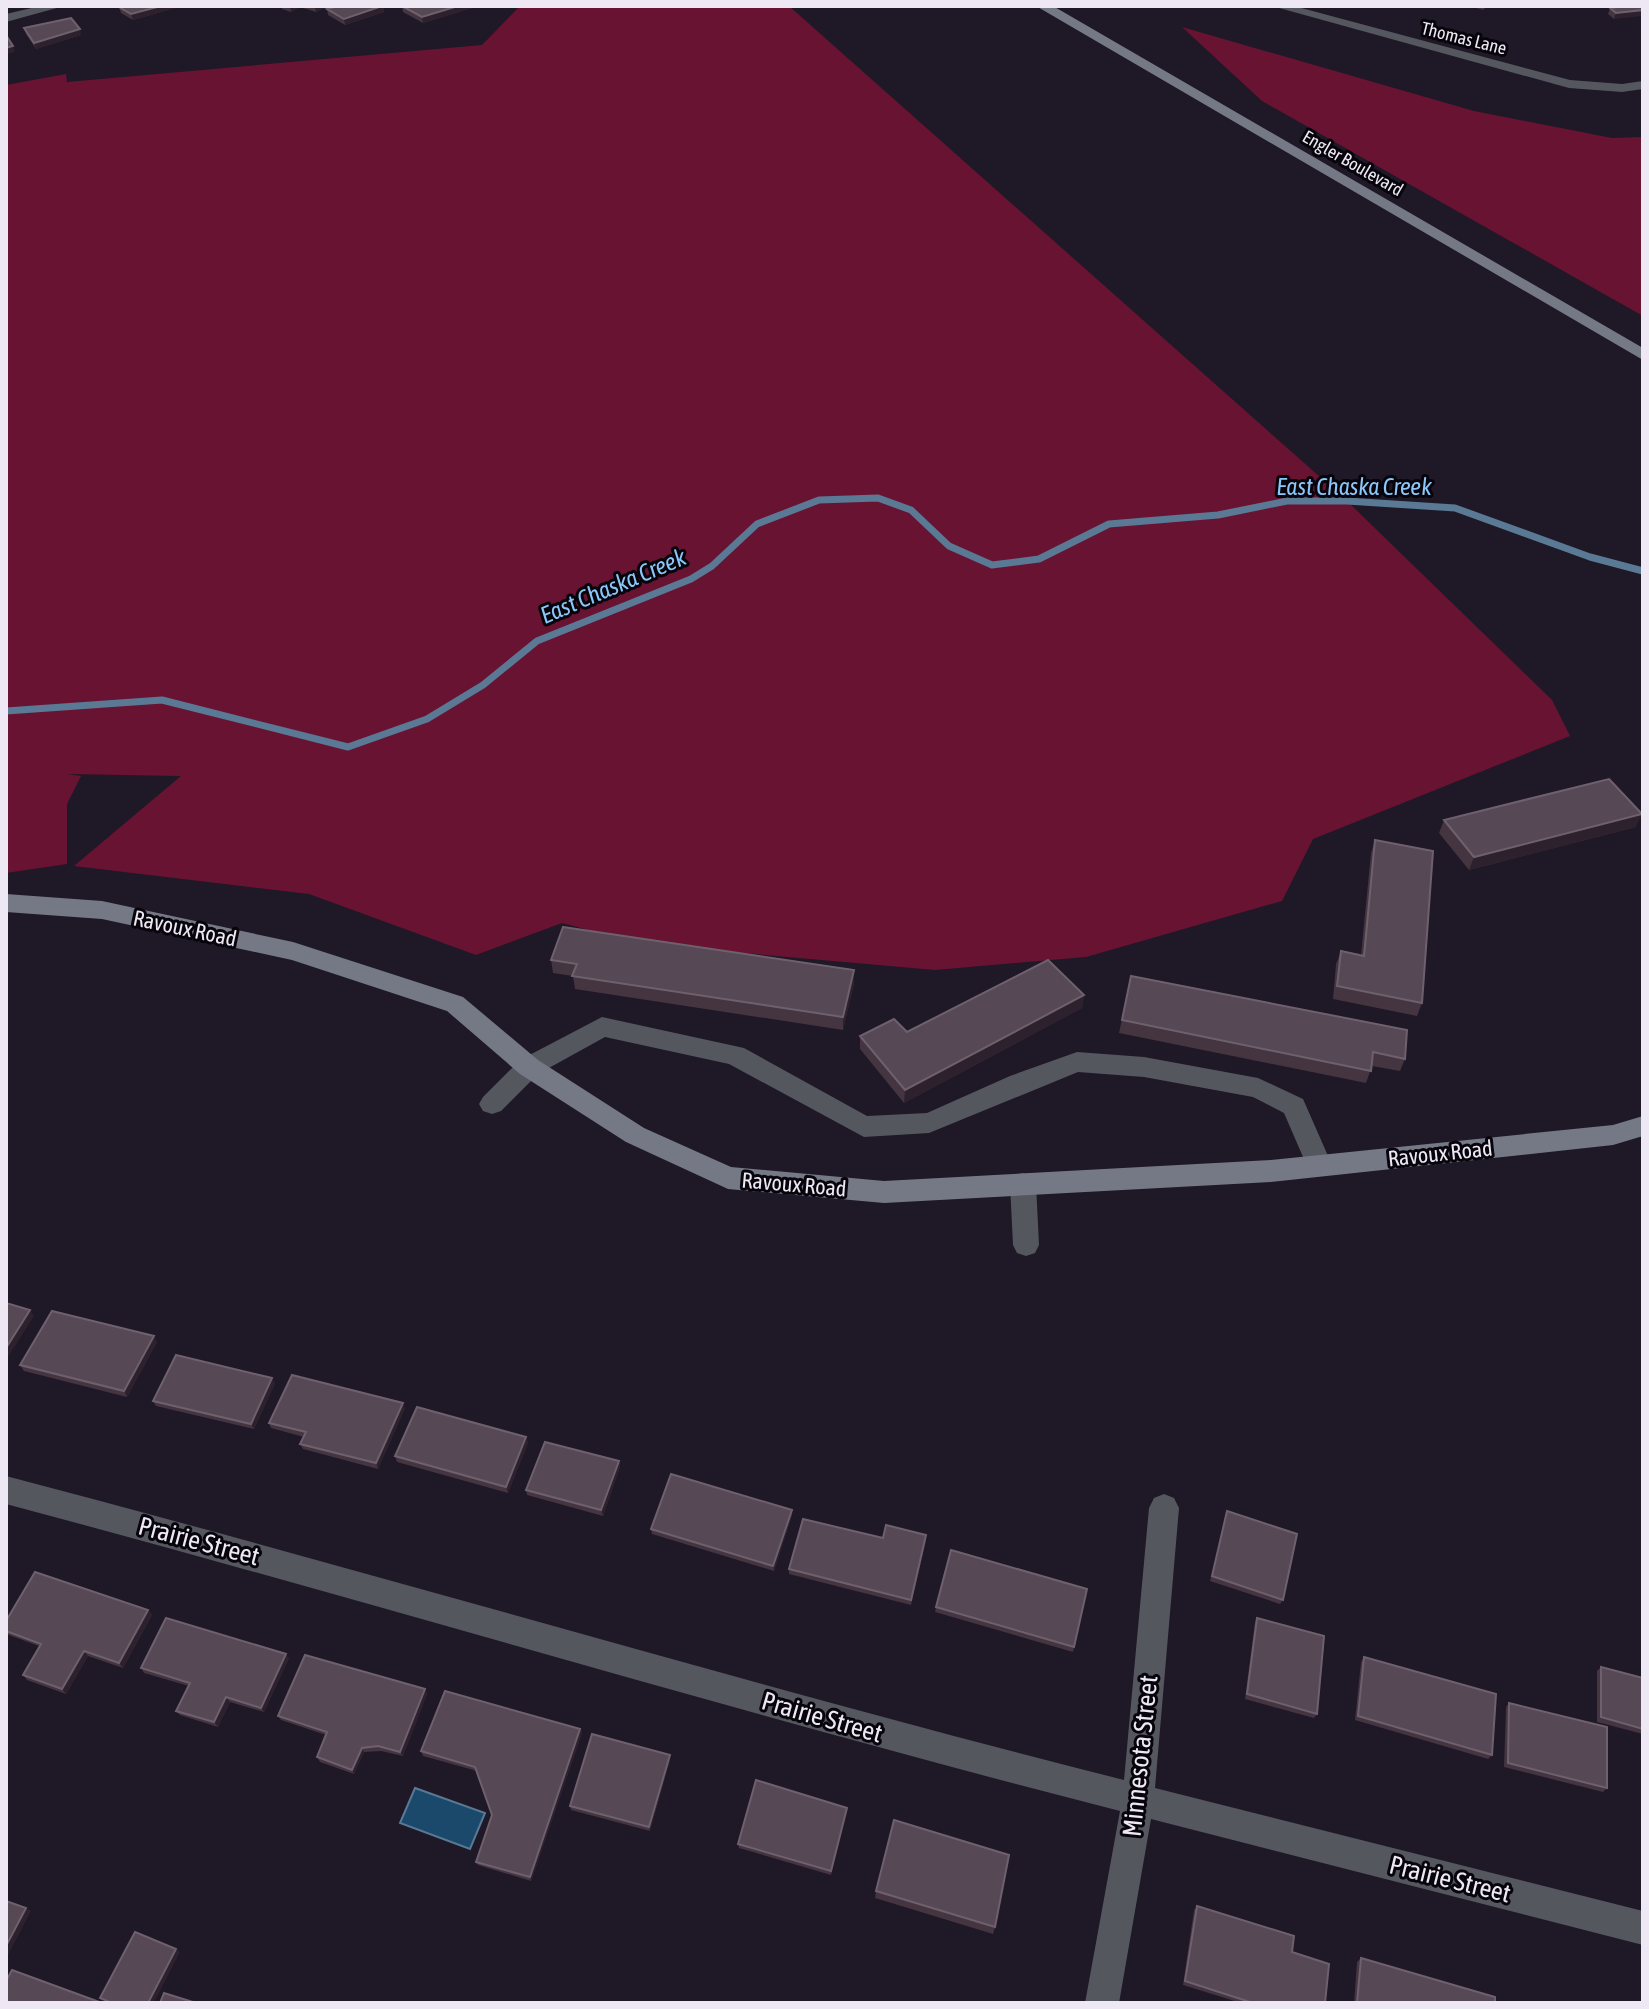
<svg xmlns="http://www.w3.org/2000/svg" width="1649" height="2009" viewBox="0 0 1649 2009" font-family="'Asap Condensed',sans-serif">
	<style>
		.green { fill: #691332 }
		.water { fill: #1b496b; stroke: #5a7994; stroke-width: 2 }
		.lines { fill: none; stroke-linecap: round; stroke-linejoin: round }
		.stream { stroke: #5a7994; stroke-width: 7 }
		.street { fill: #55575f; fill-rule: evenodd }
		.secondary { fill: #757986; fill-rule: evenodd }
		.wall { fill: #443540 }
		.shaded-wall { fill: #2d212e }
		.building { fill: #564854; stroke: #6e616d; stroke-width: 2 }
		.labels { text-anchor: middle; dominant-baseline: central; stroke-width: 6; stroke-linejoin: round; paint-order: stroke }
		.far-street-label { font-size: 18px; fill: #ede8f3; stroke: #07050b }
		.street-label { font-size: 22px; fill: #ede8f3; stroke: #07050b }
		.water-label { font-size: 24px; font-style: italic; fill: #8bc7f9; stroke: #07050b }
		.near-street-label { font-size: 26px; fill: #ede8f3; stroke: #07050b }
	</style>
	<rect width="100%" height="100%" fill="#1f1827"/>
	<path class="green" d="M520,6h269l558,495 205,199 18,36 -257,103 -31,62 -196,56 -151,13 -293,-26 -80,-21 -86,32 -167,-61 -235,-28 107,-90 -114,-2 14,2 -14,28v60l-61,9v-788l60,-11 1,8 415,-37z
		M1182,27l292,84 138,27 31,-1v179l-381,-215z"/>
	<path class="water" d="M415,1788l70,25 -15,36 -70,-26z"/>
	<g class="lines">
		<path class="stream" d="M6,711l156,-11 186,47 79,-28 56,-34 54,-44 154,-62 21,-13 45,-42 62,-24 59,-2 33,12 38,36 43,19 47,-6 70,-35 109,-9 69,-14h60l108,7 135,49 53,14"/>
		<path class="street" d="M40,6h24l-58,16v-8z
			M1272,6h22l276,74 52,4 21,-3v8l-21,3 -53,-4z
			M602,1017l142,31 123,68 60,-3 83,-37 67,-24 67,5 114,21 45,21 29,66 -4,8 -9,3 -9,-3 -26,-60 -31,-16 -109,-20 -66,-5 -149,61 -65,4 -135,-73 -124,-27 -67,37 -37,37 -9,3 -9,-3 -4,-7 4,-7 37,-37z
			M1023,1173l9,3 4,8 3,61 -4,8 -9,3 -9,-3 -4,-8 -3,-61 4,-8z
			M6,1476c374,98 743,209 1118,304l25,-272 5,-10 10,-4 10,4 5,10 -24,280 488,123v34l-492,-126 -32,184h-34l35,-192c-373,-95 -742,-208 -1114,-307z"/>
		<path class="secondary" d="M1036,6h17l590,342v12z
			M6,894l96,7 191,41 170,55 75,63 106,68 87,39 153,14 387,-21 342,-35 30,-9v20l-30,9 -342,37 -387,21 -156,-14 -102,-47 -106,-68 -73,-63 -155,-51 -190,-41 -96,-7z"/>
	</g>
	<path class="wall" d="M182,6l-49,14 -12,-7 -2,-6z
		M282,6h46l-12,6 -16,-5 -9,5 -9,-3z
		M383,6l1,6 -39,13 -17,-10 -1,-6z
		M402,6h70v2l-49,15 -20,-11z
		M1470,6h18l-5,4z
		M1627,6l-13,13 -6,-5 2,-6z
		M24,28l57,7 -45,14 -10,-15z
		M1444,820l192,7 -167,43 -30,-37z
		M1375,840l47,163 -5,13 -84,-17 3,-35 5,-13 20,4 10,-102z
		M551,960l303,23 -11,47 -268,-41 -2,-13 -20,-3z
		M1131,976l274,83 -5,12 -28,-5 -6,17 -247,-50z
		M1084,995l-2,13 -178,95 -44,-54v-13l47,-4z
		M157,1342l-30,55 -103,-26 -4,-6z
		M275,1383l-21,46 -98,-23 -3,-5z
		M405,1408l-27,61 -75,-20 -3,-5 4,-7 -33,-9 -2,-5z
		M526,1437l2,6 -20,50 -111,-31 -2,-6z
		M619,1461l1,6 -17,49 -76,-21 -1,-5z
		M792,1510v5l-18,56 -122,-37 -1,-5z
		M1227,1511l56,89 -3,4 -70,-23z
		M883,1538l43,2 -15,65 -122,-31v-5z
		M1087,1589l-14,63 -138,-40 1,-5z
		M148,1610l4,5 -29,53 -35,-12 -22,38 -39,-14 -4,-5 16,-29 -33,-12v-13z
		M1257,1618l60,96 -3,4 -69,-19 10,-77z
		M1364,1657l128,98 -4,4 -133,-39 6,-58z
		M289,1658l-25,54 -34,-10 -12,25 -38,-12 -4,-4 13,-25 -45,-13 -3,-5z
		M1601,1667l42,11v56l-46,-12v-51z
		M425,1689l2,5 -24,62 -22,-5 -17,1 -10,22 -34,-12 -3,-5 9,-22 -45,-15 -3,-4z
		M1509,1703l98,85 -4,4 -99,-25 2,-60z
		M580,1729l2,4 -51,148 -53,-16 -2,-3 16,-47 -15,-44 -54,-15 -2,-5z
		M670,1759l-20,72 -79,-21 -1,-4z
		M847,1808l-16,67 -92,-27 -1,-4z
		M876,1891l119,36 -2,7 -118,-36z
		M1197,1906l95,46 33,51h-84l-58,-18 11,-75z
		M1361,1958l134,45h-141l3,-41z"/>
	<path class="shaded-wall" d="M161,6h21l-49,14 -2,-6z
		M290,6h10v1l-9,5z
		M315,6h13l-12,6z
		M383,6l1,6 -39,13 -1,-6z
		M458,6h14v2l-49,15 -1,-6z
		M1643,10v6l-29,3 2,-6z
		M80,29l1,6 -45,14 -2,-6z
		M13,46l2,6 -9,2v-6z
		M1642,814l-6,13 -167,43 5,-13z
		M854,970v13l-11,47v-13z
		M1084,995l-2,13 -178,95 1,-13z
		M30,1310l4,6 -28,44v-12z
		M154,1336l3,6 -30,55 -3,-6z
		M272,1378l3,5 -21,46 -3,-5z
		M403,1403l2,5 -27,61 -2,-6z
		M526,1437l2,6 -20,50 -2,-6z
		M619,1461l1,6 -17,49 -2,-6z
		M792,1510v5l-18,56 -1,-5z
		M148,1610l4,5 -29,53 -4,-5z
		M84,1651l4,5 -22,38 -4,-5z
		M286,1654l3,4 -25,54 -3,-4z
		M425,1689l2,5 -24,62 -3,-4z
		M226,1697l4,5 -12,25 -4,-5z
		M580,1729l2,4 -51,148 -1,-4z
		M362,1748l2,4 -10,22 -2,-4z
		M670,1755v4l-20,72 -1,-4z
		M26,1908l5,3 -25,48v-13z
		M176,1949l4,3 -26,51h-6z"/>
	<path class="building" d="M122,6h39l-30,8 -12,-7z
		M338,6h44l-38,13 -17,-10z
		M402,6h56l-36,11z
		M1627,6h16v4l-27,3 -6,-5z
		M71,18l9,11 -46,14 -10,-15z
		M6,35l7,11 -7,2z
		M1609,779l33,35 -168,43 -30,-37z
		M1375,840l58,11 -11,152 -85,-17 4,-35 23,5z
		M563,927l291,43 -11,47 -271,-41 5,-12 -26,-4z
		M1048,960l36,35 -179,95 -45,-54 34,-17 13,13z
		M1131,976l276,54 -2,29 -32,-7 -2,19 -249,-51z
		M6,1303l24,7 -24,38z
		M52,1311l102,25 -30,55 -104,-26z
		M176,1355l96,23 -21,46 -98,-23z
		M292,1375l111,28 -27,60 -76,-19 6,-12 -37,-9z
		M417,1407l109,30 -20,50 -111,-31z
		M545,1442l74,19 -18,49 -75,-20z
		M671,1474l121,36 -19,56 -122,-37z
		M1227,1511l70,23 -14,66 -71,-24z
		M803,1519l80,19 3,-13 40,10 -15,65 -122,-31z
		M951,1550l136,39 -13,58 -138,-40z
		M35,1572l113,38 -29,53 -35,-12 -22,38 -39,-14 18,-31 -35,-13v-10z
		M166,1618l120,36 -25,54 -35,-11 -12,25 -38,-11 14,-28 -49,-15z
		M1257,1618l67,18 -7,78 -70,-20z
		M305,1655l120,34 -25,63 -22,-6 -16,2 -10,22 -35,-13 10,-25 -49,-16z
		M1364,1657l132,37 -4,61 -134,-39z
		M1601,1667l42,11v51l-42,-12z
		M445,1691l135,38 -50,148 -54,-15 16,-47 -17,-48 -54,-16z
		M1509,1703l98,24v61l-99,-25z
		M592,1734l78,21 -21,72 -79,-21z
		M756,1780l91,28 -16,63 -93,-27z
		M894,1820l115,35 -14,72 -119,-36z
		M6,1901l20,7 -20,38z
		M1197,1906l97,30 -2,16 37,12 -4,39h-72l-68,-22z
		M135,1932l41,17 -28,54h-36l-12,-5z
		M1361,1958l134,39v6h-138z
		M12,1970l90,33h-96v-22z
		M164,1993l32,10h-36z"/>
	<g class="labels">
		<g class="far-street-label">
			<text transform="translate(1464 38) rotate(14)">Thomas Lane</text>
			<text transform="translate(1353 163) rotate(30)">Engler Boulevard</text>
		</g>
		<g class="street-label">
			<text transform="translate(185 928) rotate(12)">Ravoux Road</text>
			<text transform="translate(1440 1153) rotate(-6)">Ravoux Road</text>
			<text transform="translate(794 1184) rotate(5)">Ravoux Road</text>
		</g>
		<g class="water-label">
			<text x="1354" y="486">East Chaska Creek</text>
			<text transform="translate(613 586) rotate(-23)">East Chaska Creek</text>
		</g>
		<g class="near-street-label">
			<text transform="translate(199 1541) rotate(15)">Prairie Street</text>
			<text transform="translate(822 1717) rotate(16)">Prairie Street</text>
			<text transform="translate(1140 1756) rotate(-84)">Minnesota Street</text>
			<text transform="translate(1450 1879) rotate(14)">Prairie Street</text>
		</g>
	</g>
	<rect width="1649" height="2009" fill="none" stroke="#ede8f3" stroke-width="16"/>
</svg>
